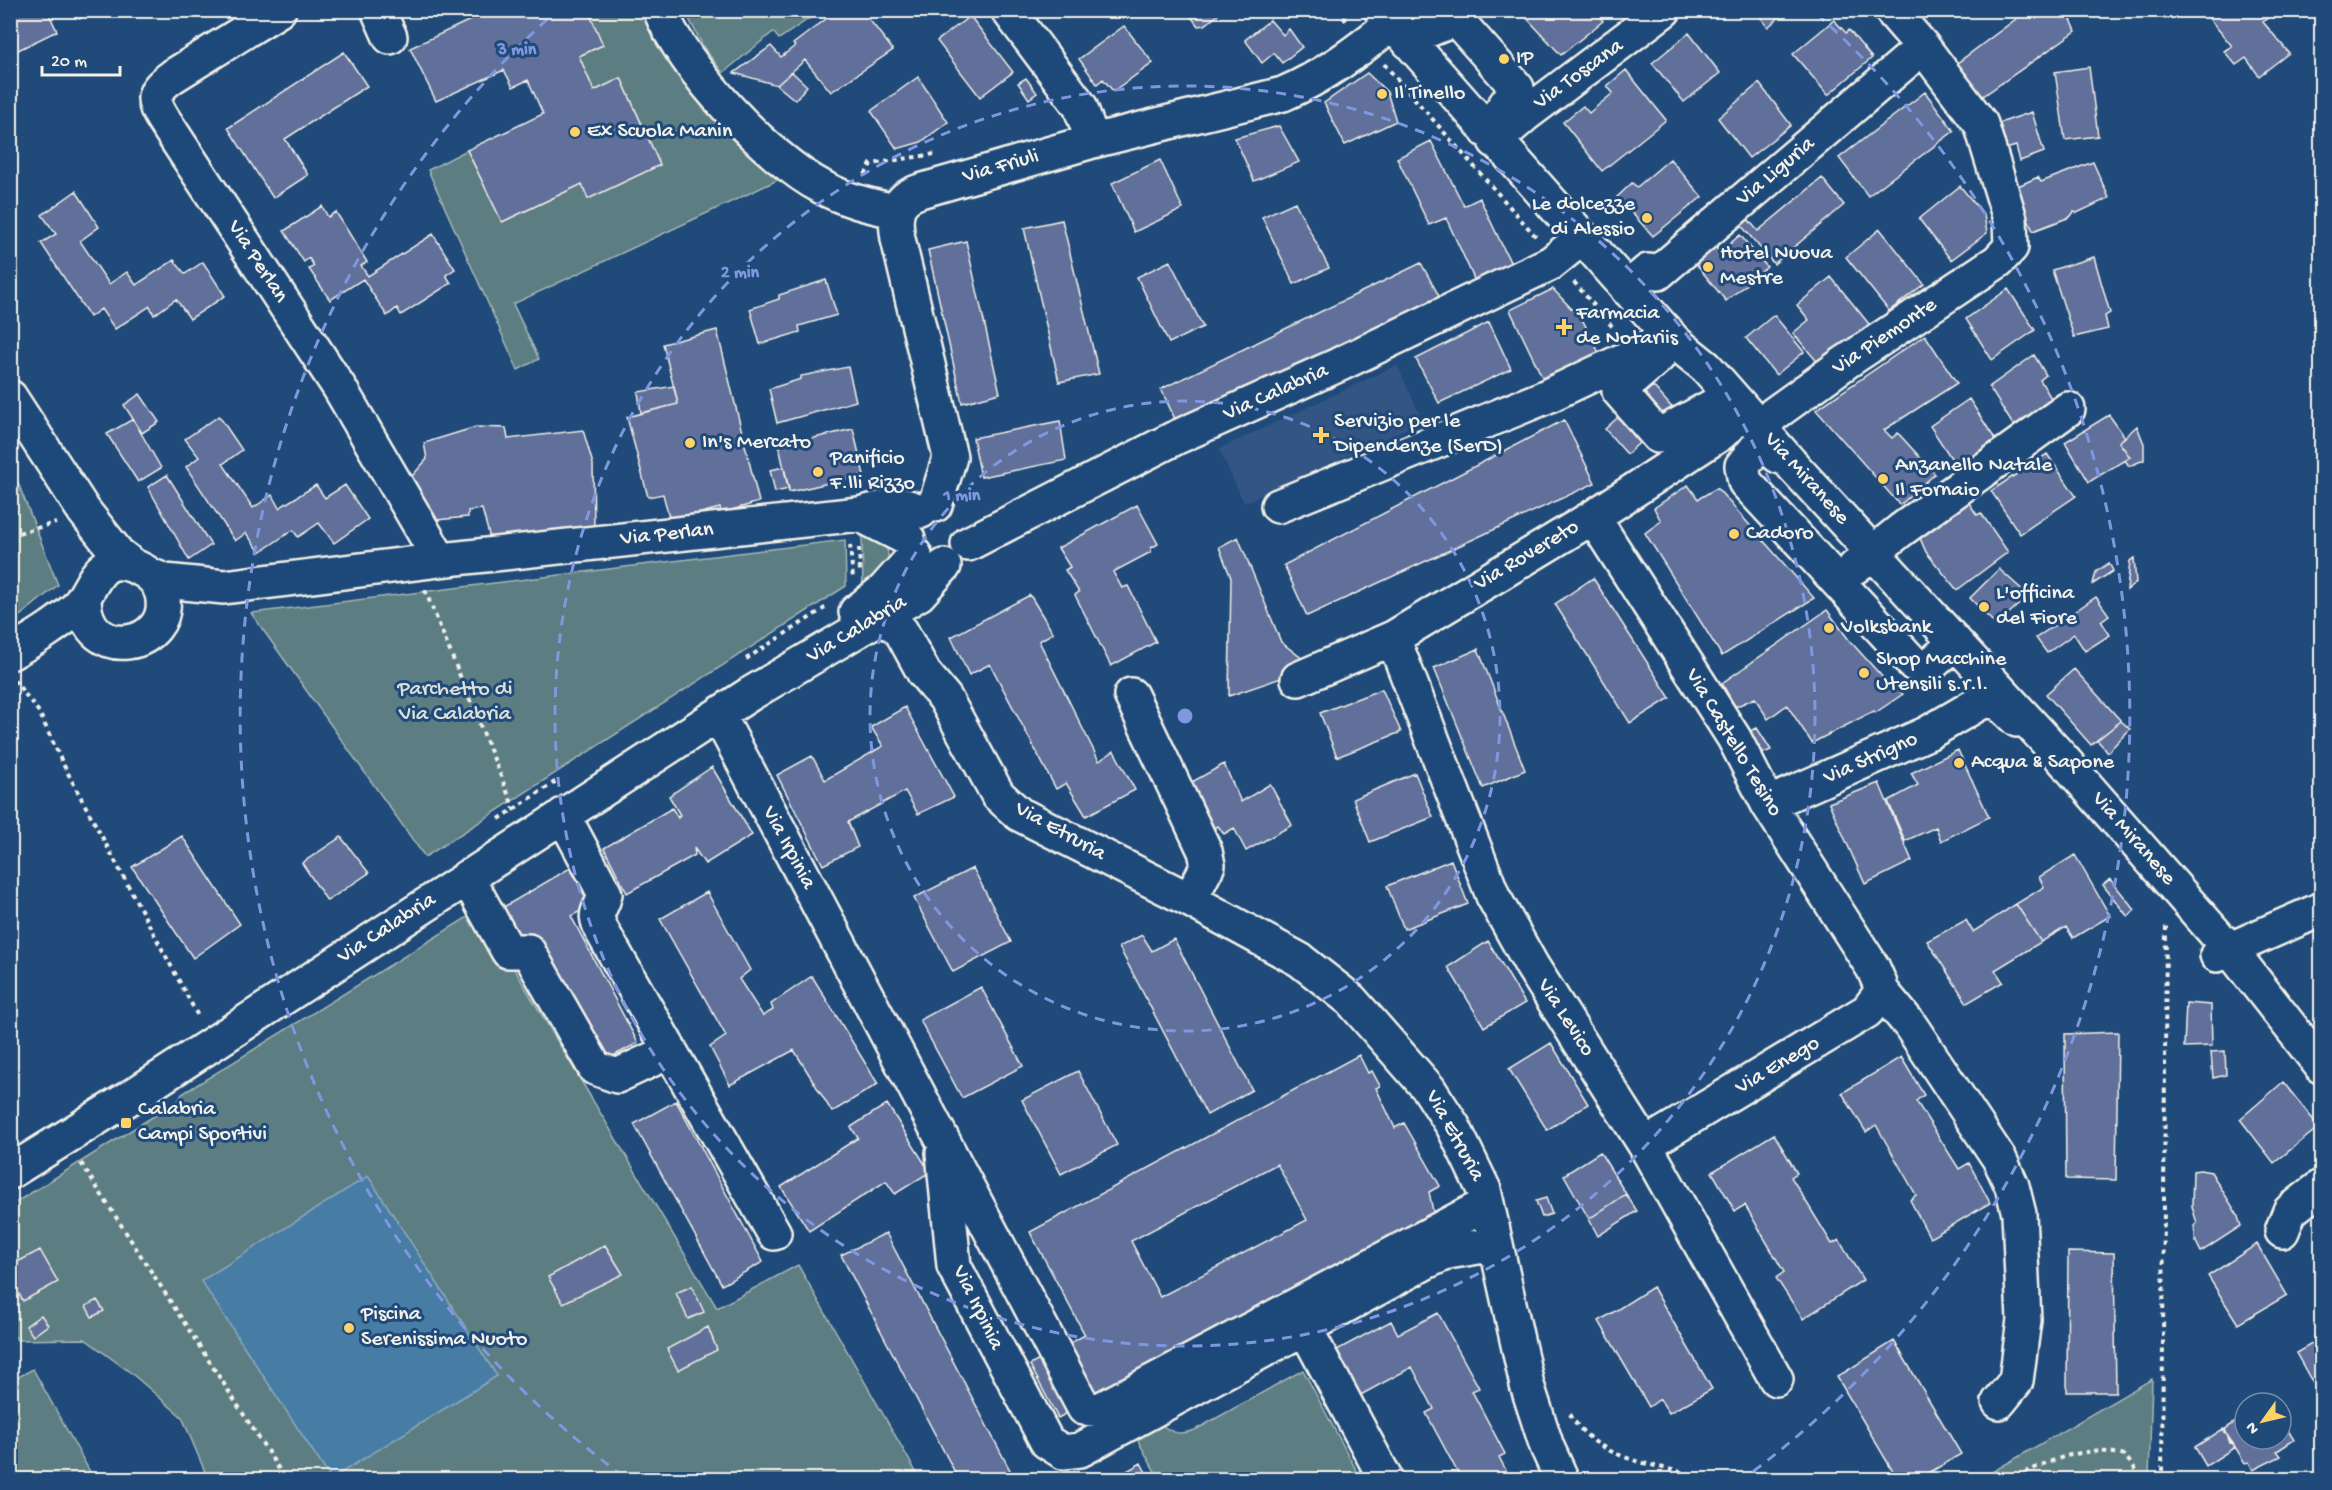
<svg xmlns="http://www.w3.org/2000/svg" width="2332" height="1490" viewBox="0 0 2332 1490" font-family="'Gochi Hand',sans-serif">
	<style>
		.built { fill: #335584 }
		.green { fill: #5b7e83; stroke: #a8b8b6; stroke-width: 1.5 }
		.water { fill: #477ca4; stroke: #8cabbf; stroke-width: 1.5 }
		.building { fill: #616f9b; stroke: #f4f1e8; stroke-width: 1.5; fill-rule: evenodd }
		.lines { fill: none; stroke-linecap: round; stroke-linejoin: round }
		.minor-casing { stroke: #f4f1e8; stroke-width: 38 }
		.path { stroke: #f4f1e8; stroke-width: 4; stroke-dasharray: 4.5 4.5; stroke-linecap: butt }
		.minor { stroke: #1f4a7a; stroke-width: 33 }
		.ring { fill: none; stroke: #7e97df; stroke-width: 3; stroke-dasharray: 10 8 }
		.poi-dot { fill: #ffd166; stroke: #1f4a7a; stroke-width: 2 }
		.labels { text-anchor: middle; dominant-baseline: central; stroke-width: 6; stroke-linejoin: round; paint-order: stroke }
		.poi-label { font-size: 22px; fill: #f4f1e8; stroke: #1f4a7a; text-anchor: start }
		.street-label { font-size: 22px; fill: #f4f1e8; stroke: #1f4a7a }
		.park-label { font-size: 22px; fill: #dde0d9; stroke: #1f4a7a }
		.centre { fill: #7e97df; stroke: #1f4a7a; stroke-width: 3 }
		.ring-label { font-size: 18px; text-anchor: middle; font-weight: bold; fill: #7e97df; stroke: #1f4a7a; stroke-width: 6; stroke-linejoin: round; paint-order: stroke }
	</style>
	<rect width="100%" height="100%" fill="#1f4a7a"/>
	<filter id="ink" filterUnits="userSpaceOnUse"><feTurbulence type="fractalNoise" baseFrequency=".0167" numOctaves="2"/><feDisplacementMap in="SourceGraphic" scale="12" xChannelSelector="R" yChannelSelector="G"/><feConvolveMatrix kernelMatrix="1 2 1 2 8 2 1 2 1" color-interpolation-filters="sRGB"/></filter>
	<g filter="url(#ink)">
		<path class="built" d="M1397,365l26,56 -179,82 -25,-54z"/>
		<path class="green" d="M648,10l136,167 -271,127 26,55 -21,11 -90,-200 39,-20 35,72 80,-38 6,15 72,-34 -39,-87 -27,13 -15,-35 23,-11 -14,-34z
			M685,11h135l-41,28 -6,-7 -50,41 -19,-25z
			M11,465l47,120 -47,38h-1z
			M862,534h14c26,27 6,35 -13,59z
			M845,540l1,46 -421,271 -174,-244z
			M479,910l238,398 81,-43 122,214h-712l-26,-62 -51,-44 -46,-34 -68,1 -6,-10 -1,-124 168,-105 4,-7z
			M33,1369l61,110h-83v-98z
			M1303,1370l58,109h-202l-23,-42 25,-13c11,10 19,11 34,6z
			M2152,1379l-3,100h-169z"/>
		<path class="water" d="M368,1176l129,200 -166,103 -130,-198z"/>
		<path class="building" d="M10,10h37l10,21 -47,23z
			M75,10h23l-19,9z
			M477,10h111l15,35 -24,11 15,35 27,-13 39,87 -72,34 -6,-15 -80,38 -35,-72 76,-36 -15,-34 -15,7 -9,-17 -68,31 -26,-53 69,-32z
			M838,10h24l31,40 -62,42 -26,-32 -28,25 -43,-12 37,-27 10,11 14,-11 -2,-2z
			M1186,10h30l2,5 -13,10 -7,1z
			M1529,10h65l9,11 -42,34 -37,-40z
			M1755,10h33l-20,17z
			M2028,10h47l-6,5 7,16 -97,68 -23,-35z
			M2202,10h65l4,5 -8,7 26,31 -30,23 -13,-18 -10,7 -12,-14 8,-5z
			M970,16l43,56 -33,25 -43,-56z
			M1270,20l13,15 6,-6 13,18 -20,16 -8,-10 -12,10 -17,-23z
			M1834,20l12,13 3,-3 23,28 -44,37 -35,-41z
			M1124,26l29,37 -40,28 -10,-12 -6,5 -18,-25z
			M1689,33l31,40 -36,29 -32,-39z
			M344,52l23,34 -82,53 23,36 -35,23 -45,-70z
			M2089,67l9,69 -33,4 -10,-68z
			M1626,70l40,50 -64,51 -39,-49 20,-16 6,7 24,-20 -6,-7z
			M792,72l15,14 -12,14 -18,-15z
			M1367,73l20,19 9,29 -51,24 -21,-42z
			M918,77l30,45 -27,20 -24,7 -26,-38z
			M1026,78l11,15 -8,6 -11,-16z
			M1759,83l32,42 -42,33 -31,-40z
			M1925,92l29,39 -86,65 -29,-38z
			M2032,112l12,40 -24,9 -4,-15 -14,4 -11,-24z
			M1279,126l20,36 -45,19 -19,-43z
			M1431,141l33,65 16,-8 1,3 31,65 -36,17 -30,-65 -17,7 -32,-67z
			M1670,159l32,38 -49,39 -36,-39 15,-14 5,4z
			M1160,160l23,49 -49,23 -22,-49z
			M2093,162l16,36 -32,15 -3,-1 -4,5 -37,14 -17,-44 22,-10 3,5z
			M1822,178l22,27 -70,59 -34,-40 7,-6 11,13z
			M1960,186l24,29 3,18 -36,27 -32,-41z
			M76,191l23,36 -19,14 29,43 18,-12 9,13 38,-25 11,14 18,-12 22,34 -35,23 -14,-20 -22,16 -4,-9 -35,23 -14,-20 -11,8 -49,-74 15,-9 -14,-19z
			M1295,202l34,66 -35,16 -32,-67z
			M322,206l6,11 8,-5 31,50 -6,4 7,10 65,-42 22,35 -9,6 5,8 -50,32 -4,-7 -10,8 -24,-37 -33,21 -21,-31 5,-3 -5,-8 -5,4 -20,-31z
			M1062,220l37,154 -40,8 -35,-154z
			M1880,229l44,55 -35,27 -43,-54z
			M1740,235l27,32 -41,34 -31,-38 20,-16 5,5z
			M966,241l34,152 -38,10 -34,-153z
			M2094,257l16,56 -5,3 3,13 -34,8 -22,-67z
			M1170,261l33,66 -34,16 -32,-66z
			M1421,263l19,35 -262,125 -4,-6 -13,-28z
			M1831,277l38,47 -49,41 -27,-32 16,-13 -12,-15z
			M826,280l11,35 -38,11 1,6 -40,12 -10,-35 29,-10v-4z
			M1553,289l30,32 16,32 -55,28 -34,-71z
			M2008,289l27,41 -43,30 -26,-41z
			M1774,315l30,37 -28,23 -30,-37z
			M1489,322l22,47 -72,34 -23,-44z
			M717,330l42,172 -38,11 -1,-5 -50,13 -7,-27 -15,3 -21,-80 51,-13 -15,-60z
			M1925,335l32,48 -73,47 8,8 6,-5 37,41 -35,31 -84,-95z
			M2034,355l12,20 -6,5 14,23 -39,25 -26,-41z
			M848,367l8,34 -79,22 -8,-34 32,-10v-3z
			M674,386l4,18 -37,9 -3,-21z
			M1653,386l22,25 -48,43 -22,-25z
			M140,394l19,28 -17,11 -18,-28z
			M1969,399l28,43 -40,25 -27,-41z
			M2109,415l16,22 -6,5 11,15 -41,25 -24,-40z
			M219,416l23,34 -19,14 30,44 19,-13 7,13 37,-23 9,13 20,-13 23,34 -34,24 -15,-20 -21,14 -5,-7 -33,22 -14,-19 -11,8 -49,-74 13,-10 -14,-18z
			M133,419l28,49 -23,14 -31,-48z
			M1564,420l31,63 -288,133 -23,-51z
			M1060,421l6,39 -85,17 -8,-39z
			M2137,426l7,18v16l-15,6 -4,-6 5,-3 -11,-15z
			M476,427l30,1 2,11 75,-9 10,34 1,66 -103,12 -9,-33 -14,2v6l-32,3 -24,-44 15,-17 -3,-16z
			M853,429l11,46 -75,17 -10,-46z
			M2047,454l29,42 -56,38 -29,-43z
			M784,467l5,22 -14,3 -5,-22z
			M167,475l44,70 -22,15 -41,-73z
			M1688,485l10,14 19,-11 97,110 -92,58 -77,-123 16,-12 -7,-13z
			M1969,503l8,12 4,-2 27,39 -51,38 -31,-38 -7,-16z
			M1137,505l21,39 -7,4v4l-38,20 9,16 6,-2 28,56 -45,24 -36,-71 4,-3 -14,-22 5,-3 -12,-19z
			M1238,537l43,105 32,25 -84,29 2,-118 -12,-31z
			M2134,558l2,25 -9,7 3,-29z
			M2109,563l4,8 -20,13 3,-12z
			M1999,569l27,24 -4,4 4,1 -30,27 -26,-27z
			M1593,578l77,120 -40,25 -75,-119z
			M1030,595l23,38 -14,8 60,120 15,-10 21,39 -49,26 -20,-33 -10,6 -66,-125 -21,11 -18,-38z
			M2096,597l13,18 -8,6 9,14 -25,16 -11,-17 -27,19 -11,-15z
			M1827,610l22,30 37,41 17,13 -28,19 -1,-2 -62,32 -25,-38 -19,14 -13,-21 -20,9 -13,-24z
			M1478,649l47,121 -42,18 -49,-120z
			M2074,669l47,52 -30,24 -45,-51z
			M1382,689l19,43 -64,25 -17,-44z
			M905,707l49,90 -36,17 -13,-23 -57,31 10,25 -35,18 -46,-90 35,-19 13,24 58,-34 -12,-19z
			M2121,721l9,8 -22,23 -11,-12z
			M1757,728l14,22 -7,3 -16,-21z
			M1958,750l31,67 -48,24 -5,-14 -31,14 -17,-40 30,-16 -7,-12z
			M1224,764l17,38 29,-18 22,41 -46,26 -12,-23 -10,6 -6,-8 -11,5 -24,-44z
			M712,767l40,68 -47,29 -11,-16 1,7 -68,38 -23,-45 68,-40 6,10 2,-3 -11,-19z
			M1415,773l18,44 -63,25 -17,-43z
			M1879,783l33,78 -47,23 -36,-81z
			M182,836l58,88 -47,34 -61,-91z
			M341,837l28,36 -42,28 -25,-38z
			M2075,855l35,61 -37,22 -7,-11 -25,15 -25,-38 28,-17 -5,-10z
			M1451,860l17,44 -64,25 -17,-43z
			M570,868l20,38 -19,10 67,127 -42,22 -106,-150z
			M973,868l38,74 -58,30 -39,-74z
			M2110,879l25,31 -7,7 -25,-32z
			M707,892l43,78 -11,9 24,37 10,-6 -2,-6 41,-28 66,108 -46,28 -38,-62 -64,35 -20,-38 16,-11 -66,-117z
			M2016,904l25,38 -46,28 8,12 -36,21 -40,-62 39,-21 7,12z
			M1142,935l10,16 22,-12 78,151 -45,25 -88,-168z
			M1488,941l37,62 -41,24 -36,-60z
			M981,987l42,79 -61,32 -42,-78z
			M2186,1003l25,2 1,41 -28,1z
			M2118,1032l-2,148 -50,-1 -1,-145z
			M1551,1043l37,61 -41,26 -38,-61z
			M2225,1051l1,24 -13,3 -2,-26z
			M1359,1055l9,18 4,-2 8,15 -4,2 19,40 9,-5 36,63 -11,6 5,24 -376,202 -28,-53 55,-30 -55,-103zM1277,1164l30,56 -147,77 -29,-56z
			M1901,1057l23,38 -8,6 43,68 10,-6 21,40 -60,35 -20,-38 6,-5 -40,-70 -10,7 -24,-39z
			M1078,1071l39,74 -56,29 -39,-74z
			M2283,1082l36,45 -45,36 -34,-44z
			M676,1101l87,161 -41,23 -88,-161z
			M887,1104l43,68 -35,22 -9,-13 -77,50 -28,-44 77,-49 -7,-11z
			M1774,1134l23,39 -6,4 41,67 7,-4 24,40 -60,39 -27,-41 8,-6 -39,-67 -10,6 -23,-39z
			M1600,1152l26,42 -37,25 -25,-44z
			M2200,1170l11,2 26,42 4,12 -40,26 -5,-10 -2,-16 3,-3 -5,-16 1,-36z
			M1626,1194l11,17 -39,25 -9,-17z
			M1546,1198l6,16 -10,3 -6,-16z
			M886,1233l126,241 -9,6h-44l-118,-225z
			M2257,1244l30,51 -49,29 -30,-48z
			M605,1245l18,29 -60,29 -15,-26z
			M40,1250l18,32 -35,19 -13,-22v-13z
			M2068,1252l46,1 2,139h-49z
			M692,1286l12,26 -16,7 -12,-26z
			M1653,1287l59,102 -43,24 -9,-14 -11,8 -50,-86z
			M97,1300l7,11 -12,6 -6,-11z
			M1438,1313l41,75 -7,3 33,63 -6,3 12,23h-59l7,-5 -33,-62 8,-4 -22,-42 -55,30 -24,-45 58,-31 7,13z
			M41,1315l7,10 -15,11 -7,-10z
			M708,1327l9,23 -39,20 -11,-21z
			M2322,1338v55l-3,1 -23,-41z
			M1894,1341l67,113 -44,26h-19l-61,-103z
			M2245,1416v23h36v-20l13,21 -17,11 4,5 -28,14 -4,-8 -4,1 -13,-21 -2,1 -5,-14z
			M2223,1429l12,18 -29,19 -11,-19z
			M1141,1463l9,17h-39z"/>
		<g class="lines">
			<defs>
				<path id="minor" d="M279,10l-106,66c-22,16 -23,23 -8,46l174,265 101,173
					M378,10l12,27
					M660,10c23,58 107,148 162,177 23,13 48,19 74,24
					M1008,10l72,96 13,35
					M1381,10l294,332 31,25 89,101 266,289 175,200 86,110
					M1409,42l17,-11 30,-12 61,69 -30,43
					M1495,141l31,-27 138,-104
					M1627,289l21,-18 10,2 265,-226
					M1658,357l-39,34 39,45 73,-40
					M10,397l74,114 34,43 14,11
					M1760,429l14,-15 72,-52 152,-101 13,-14 -1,-28 -29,-95 -58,-77 -32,-37
					M1787,459l-9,-3 -13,-12 -6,1 -17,21 3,16 169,182 15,2 22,-19
					M935,505l15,-48 -52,-218c-4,-24 -3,-40 22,-48l173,-50 190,-47c40,-17 75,-43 109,-71
					M1278,506l265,-108 104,-49 20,-17
					M859,514l49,25
					M1593,517l141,221 34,66 105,164 7,16v10l-13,17 -222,134
					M968,544l207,-106 163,-73 213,-102 31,-25
					M1855,567l46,-37 167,-121
					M152,576l13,5 59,6 216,-27 419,-46 40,-10 22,7
					M856,612l28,-22 31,-35
					M876,619l17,5 8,7 23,42 21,25 53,97 21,19 171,86 110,60 51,40 78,89 24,37 31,64 43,195 20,62 15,33
					M1393,638l100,258 39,70 113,179 131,234
					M10,653c22,-13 46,-27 65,-44 19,-18 21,-61 63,-41 12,5 21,14 24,26 13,54 -77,72 -78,5
					M1298,679l95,-41 200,-121 127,-83 24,-22
					M1131,695l74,156 3,14 -18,35
					M719,716l365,692 15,2 388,-206
					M1768,804l160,-71 55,-32 15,1 19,18
					M563,815l42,79c-4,20 -14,15 -2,39l171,300
					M467,877l41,74h20l67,117 22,8 53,-25
					M2217,955l105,-46
					M1880,989l30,36 90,135 12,26 7,28 5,106 -8,61 -17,21
					M943,1153l11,113 93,176 16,10 17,-2 346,-188 22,-10 48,-8
					M10,1172l127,-79 613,-399 169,-100 25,-28
					M2282,1231l8,-20 32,-25
					M1305,1328l81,152"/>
			</defs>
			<use href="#minor" class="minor-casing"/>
			<path class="path" d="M1338,10l9,12
				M1384,64l154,175
				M865,175l6,-11 64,-10
				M1574,282l42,49
				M10,535l46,-12
				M850,545l3,34
				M859,548l1,25
				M425,590l90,221
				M746,659l82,-53
				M14,680l25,32 24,52 136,254
				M499,819l59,-39
				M81,1163l205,317
				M1570,1414c28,50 92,50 141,66
				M2009,1480c36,-17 76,-38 116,-24l11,14 1,10
				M2162,1480l4,-557"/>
			<use href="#minor" class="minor"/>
		</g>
	</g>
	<g class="ring">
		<circle cx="1185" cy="716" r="315"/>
		<circle cx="1185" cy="716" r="630"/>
		<path d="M623 1476A945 945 0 0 1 553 14M1817 14A945 945 0 0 1 1747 1476"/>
	</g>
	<g class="poi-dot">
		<circle cx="1504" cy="59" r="6"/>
		<circle cx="1382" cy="94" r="6"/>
		<circle cx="575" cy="132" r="6"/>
		<circle cx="1647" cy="218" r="6"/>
		<circle cx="1708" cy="267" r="6"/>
		<path d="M1561 318h6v6h6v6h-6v6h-6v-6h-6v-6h6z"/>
		<path d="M1318 426h6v6h6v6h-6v6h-6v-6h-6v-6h6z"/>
		<circle cx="690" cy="443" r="6"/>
		<circle cx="818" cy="472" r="6"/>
		<circle cx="1883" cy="479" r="6"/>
		<circle cx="1734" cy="534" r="6"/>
		<circle cx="1984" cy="607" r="6"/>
		<circle cx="1829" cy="628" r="6"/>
		<circle cx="1864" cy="673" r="6"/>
		<circle cx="1959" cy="763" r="6"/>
		<rect x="120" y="1117" width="12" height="12" rx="3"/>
		<circle cx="349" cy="1328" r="6"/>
	</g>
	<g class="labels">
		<g class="poi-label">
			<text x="1516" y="59">IP</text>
			<text x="1394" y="94">Il Tinello</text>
			<text x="587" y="132">Ex Scuola Manin</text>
			<text x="1635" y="205" text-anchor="end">Le dolcezze<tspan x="1635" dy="25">di Alessio</tspan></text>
			<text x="1720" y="254">Hotel Nuova<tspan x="1720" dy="25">Mestre</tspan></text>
			<text x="1576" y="314">Farmacia<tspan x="1576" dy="25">de Notariis</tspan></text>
			<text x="1334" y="422">Servizio per le<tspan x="1334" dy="25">Dipendenze (SerD)</tspan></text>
			<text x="702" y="443">In's Mercato</text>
			<text x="830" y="459">Panificio<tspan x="830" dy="25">F.lli Rizzo</tspan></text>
			<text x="1895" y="466">Anzanello Natale<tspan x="1895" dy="25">Il Fornaio</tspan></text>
			<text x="1746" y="534">Cadoro</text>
			<text x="1996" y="594">L'officina<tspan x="1996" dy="25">del Fiore</tspan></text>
			<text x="1841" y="628">Volksbank</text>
			<text x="1876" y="660">Shop Macchine<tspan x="1876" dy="25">Utensili s.r.l.</tspan></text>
			<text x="1971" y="763">Acqua &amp; Sapone</text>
			<text x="138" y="1110">Calabria<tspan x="138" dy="25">Campi Sportivi</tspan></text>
			<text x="361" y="1315">Piscina<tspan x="361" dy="25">Serenissima Nuoto</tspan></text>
		</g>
		<g class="street-label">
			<text transform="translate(1579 75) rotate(-36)">Via Toscana</text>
			<text transform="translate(1001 167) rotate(-16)">Via Friuli</text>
			<text transform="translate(1776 172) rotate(-40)">Via Liguria</text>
			<text transform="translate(257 262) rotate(57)">Via Perlan</text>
			<text transform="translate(1885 337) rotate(-34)">Via Piemonte</text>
			<text transform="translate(1276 393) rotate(-24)">Via Calabria</text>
			<text transform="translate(1806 479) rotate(48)">Via Miranese</text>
			<text transform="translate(667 535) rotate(-6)">Via Perlan</text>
			<text transform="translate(1527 556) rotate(-31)">Via Rovereto</text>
			<text transform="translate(857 630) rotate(-31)">Via Calabria</text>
			<text transform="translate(1733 743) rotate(59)">Via Castello Tesino</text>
			<text transform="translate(1871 759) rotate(-24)">Via Strigno</text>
			<text transform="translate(1060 832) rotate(29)">Via Etruria</text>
			<text transform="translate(2133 839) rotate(49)">Via Miranese</text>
			<text transform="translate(788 848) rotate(62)">Via Irpinia</text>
			<text transform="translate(387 929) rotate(-33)">Via Calabria</text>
			<text transform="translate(1565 1018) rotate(57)">Via Levico</text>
			<text transform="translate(1778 1066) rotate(-31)">Via Enego</text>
			<text transform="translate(1454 1136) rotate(61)">Via Etruria</text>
			<text transform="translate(977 1308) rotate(64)">Via Irpinia</text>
		</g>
		<g class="park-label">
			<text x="455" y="690">Parchetto di<tspan x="455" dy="25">Via Calabria</tspan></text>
		</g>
	</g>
	<circle cx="1185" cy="716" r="9" class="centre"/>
	<g class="ring-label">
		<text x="517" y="54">3 min</text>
		<text x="740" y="277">2 min</text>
		<text x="962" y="500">1 min</text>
	</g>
	<rect width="2332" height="1490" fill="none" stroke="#1f4a7a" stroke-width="36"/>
	<rect x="18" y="18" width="2296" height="1454" fill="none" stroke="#f4f1e8" stroke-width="2" filter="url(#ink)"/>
	<g transform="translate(2263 1421) rotate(236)"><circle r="28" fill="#1f4a7a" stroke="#748da6" stroke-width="1.5"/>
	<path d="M0-4.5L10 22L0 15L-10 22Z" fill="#ffd166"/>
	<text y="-9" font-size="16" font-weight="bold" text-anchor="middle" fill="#f4f1e8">N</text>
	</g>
	<path d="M42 66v9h78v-9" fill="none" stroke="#f4f1e8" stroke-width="3"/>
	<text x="51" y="66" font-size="18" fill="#f4f1e8" stroke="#1f4a7a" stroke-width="4.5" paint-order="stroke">20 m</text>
</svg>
